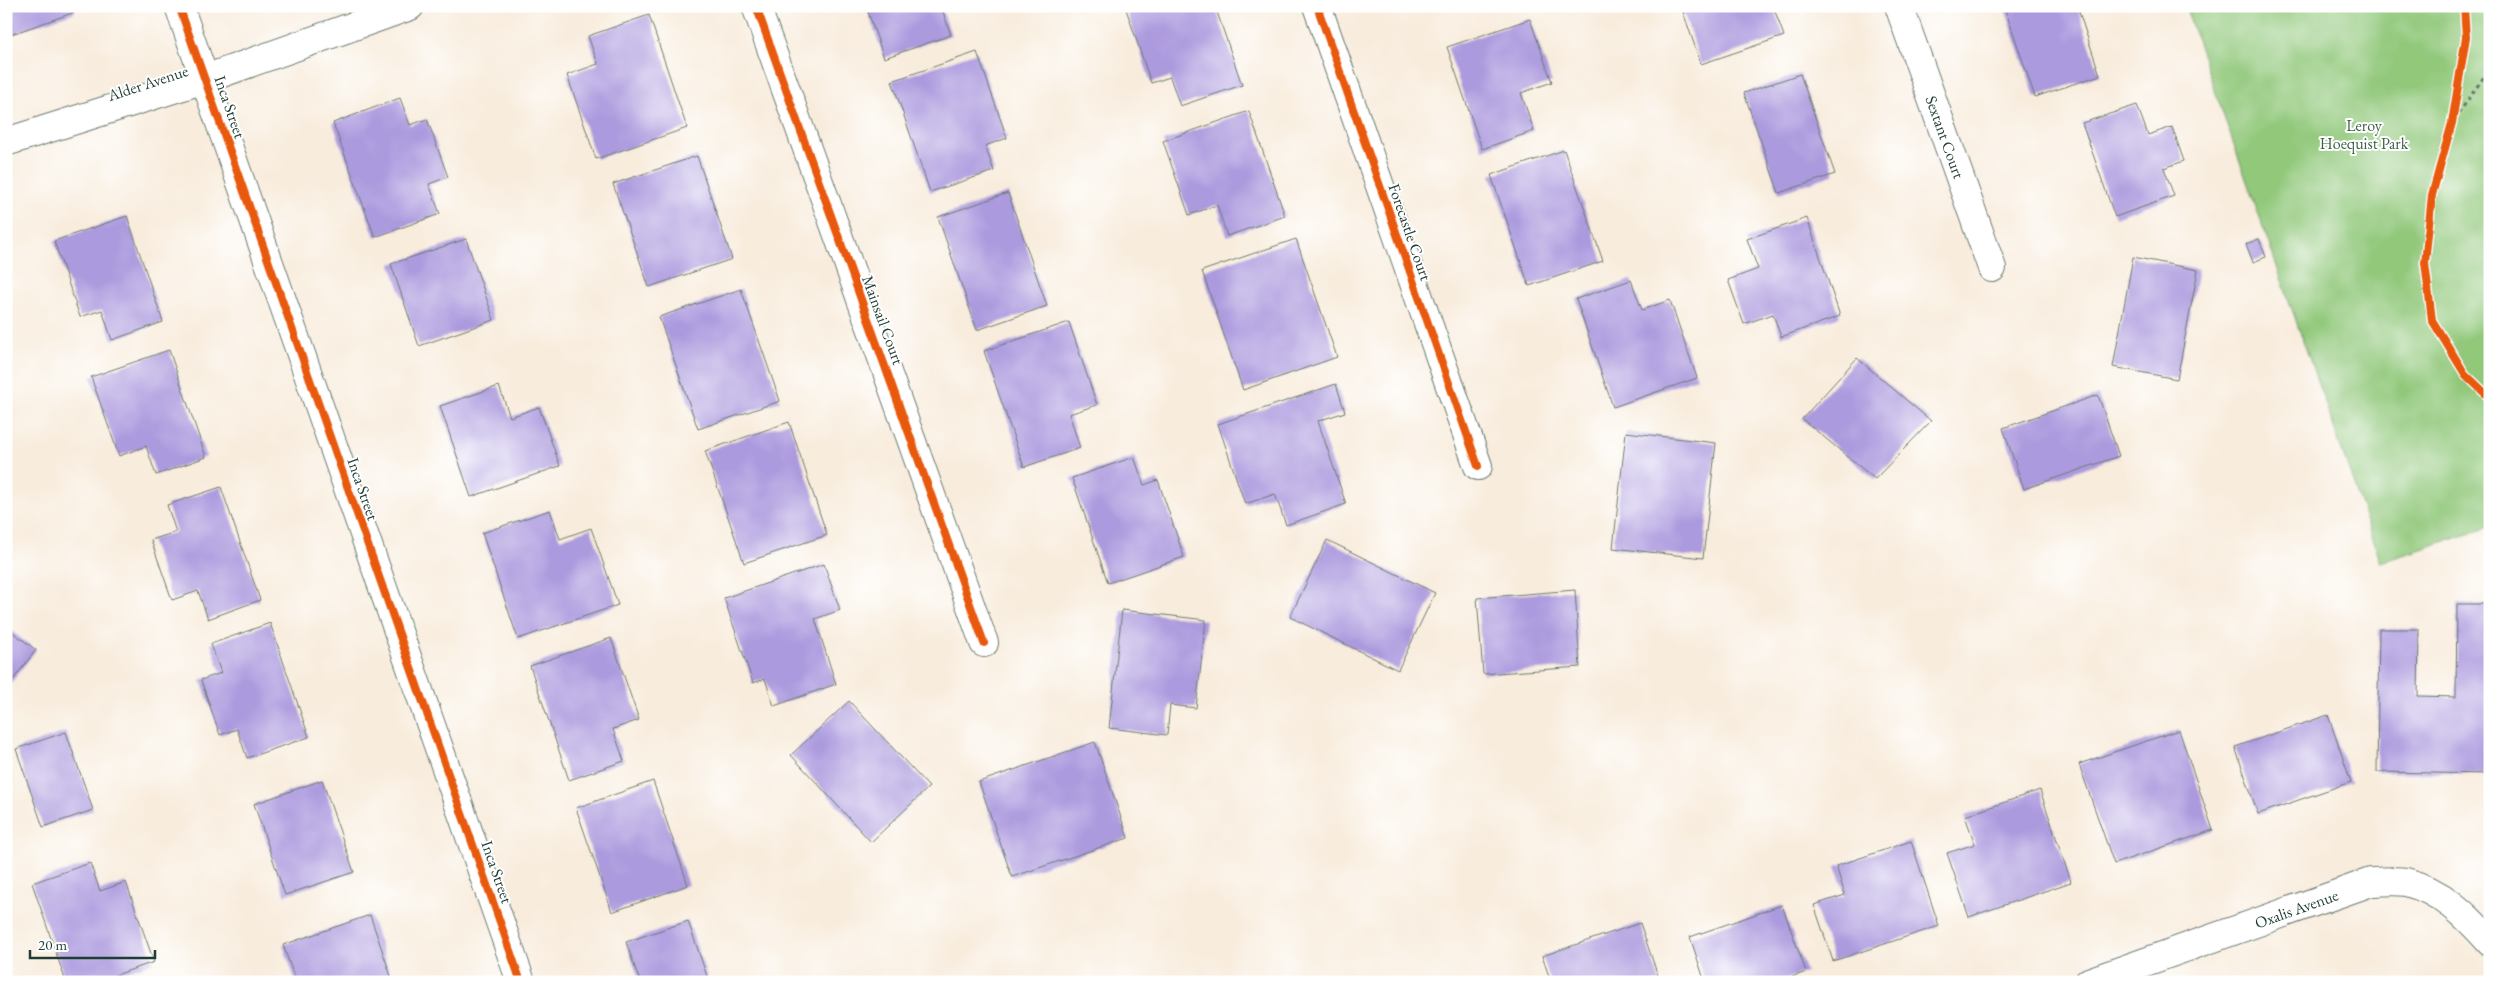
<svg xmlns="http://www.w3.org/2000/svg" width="2496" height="988" viewBox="0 0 2496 988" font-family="'EB Garamond',serif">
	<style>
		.green { fill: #91c87a; stroke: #588257 }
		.building { fill: #ac9ade }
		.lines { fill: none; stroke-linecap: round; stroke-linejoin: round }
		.minor-casing { stroke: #6b7a6f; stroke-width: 30 }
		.path { stroke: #6b7a6f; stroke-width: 3; stroke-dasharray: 4 4; stroke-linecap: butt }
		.minor { stroke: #fff; stroke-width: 28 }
		.cycleway-casing { stroke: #fff; stroke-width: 11 }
		.cycleway { stroke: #e8590c; stroke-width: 8 }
		.labels { text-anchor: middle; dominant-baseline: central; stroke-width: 4; stroke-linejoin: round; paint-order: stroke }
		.street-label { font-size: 16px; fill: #1f3d34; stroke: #fff }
		.park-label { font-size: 16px; fill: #3c6046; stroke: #fff }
	</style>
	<rect width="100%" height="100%" fill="#fff"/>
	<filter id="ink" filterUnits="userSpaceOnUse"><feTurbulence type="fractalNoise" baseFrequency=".02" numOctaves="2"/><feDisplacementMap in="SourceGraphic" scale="10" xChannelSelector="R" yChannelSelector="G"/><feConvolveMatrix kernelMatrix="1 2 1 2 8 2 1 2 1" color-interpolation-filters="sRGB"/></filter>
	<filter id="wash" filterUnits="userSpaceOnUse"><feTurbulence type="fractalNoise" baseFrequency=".0096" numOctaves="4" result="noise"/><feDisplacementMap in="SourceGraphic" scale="20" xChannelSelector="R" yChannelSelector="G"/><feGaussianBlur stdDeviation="1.12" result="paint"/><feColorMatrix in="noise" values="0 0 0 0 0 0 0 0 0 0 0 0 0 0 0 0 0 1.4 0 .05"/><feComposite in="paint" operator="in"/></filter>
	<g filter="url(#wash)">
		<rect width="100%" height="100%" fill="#f8ecdc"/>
		<path class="green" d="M2185,6h305v521l-109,35z"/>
		<g id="blocks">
			<path class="building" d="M6,6h67l2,6 -69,24z
				M866,6h75l10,29 -67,23z
				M1125,6h90l27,79 -62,21 -10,-29 -19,6z
				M1681,6h92l11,30 -83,28z
				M2004,6h73l23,69 -65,22z
				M649,15l38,113 -91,31 -29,-84 31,-11 -10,-28z
				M1530,19l22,63 -31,11 13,38 -52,18 -35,-102z
				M977,52l30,86 -22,8 9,25 -64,21 -38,-111z
				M1800,74l35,100 -56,19 -35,-100z
				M400,98l10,27 17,-6 21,58 -19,7 11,30 -65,23 -42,-114z
				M2137,105l11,30 24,-8 12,34 -20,7 10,28 -59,21 -33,-94z
				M1249,111l36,105 -58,20 -10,-31 -28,10 -26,-74z
				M1564,150l39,111 -74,25 -38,-111z
				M697,156l35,103 -83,28 -36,-103z
				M1008,193l39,113 -70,24 -39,-113z
				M127,216l36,106 -51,18 -10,-30 -22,7 -26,-76z
				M1807,218l33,98 -59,21 -8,-23 -29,10 -16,-44 30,-11 -11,-30z
				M466,239l28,81 -75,26 -28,-82z
				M1296,239l41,118 -94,33 -41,-119z
				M2259,239l7,18 -13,5 -7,-18z
				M2133,257l65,13 -21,109 -64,-12z
				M1631,280l11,30 28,-10 27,78 -84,29 -37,-108z
				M741,289l39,112 -82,28 -39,-112z
				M1069,322l28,83 -28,9 11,34 -56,19 -40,-116z
				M169,350l37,107 -50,18 -10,-29 -27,10 -28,-79z
				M1857,358l74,63 -56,58 -73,-60z
				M1336,384l9,28 -27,9 28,83 -60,21 -11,-31 -30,10 -27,-80z
				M499,386l11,31 29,-10 21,59 -89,31 -31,-91z
				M2098,395l21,61 -95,33 -21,-61z
				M789,422l38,113 -83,28 -39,-112z
				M1626,432l90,11 -13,115 -90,-10z
				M1134,457l10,28 14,-5 26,77 -76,26 -36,-105z
				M221,487l39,113 -52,19 -10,-28 -26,9 -21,-60 25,-8 -9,-27z
				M550,510l10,29 31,-11 27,77 -100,34 -36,-106z
				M1327,540l108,53 -37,77 -108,-53z
				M824,564l16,46 -25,9 21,65 -62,22 -9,-27 -12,4 -29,-85z
				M1575,590l5,77 -97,7 -6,-76z
				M2457,604h33v170l-113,-2 2,-143h40l-1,67 38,1z
				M1122,610l84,10 -10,88 -26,-3 -3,30 -58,-7z
				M270,623l39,114 -62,21 -10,-29 -17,6 -19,-55 20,-7 -10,-29z
				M6,627l30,23 -30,39z
				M611,638l28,82 -26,9 11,32 -55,19 -39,-114z
				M849,701l80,86 -58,55 -80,-87z
				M2328,715l23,67 -93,32 -23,-67z
				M2179,730l34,100 -99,34 -35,-100z
				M66,732l27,78 -50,17 -27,-78z
				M1095,742l33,96 -116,39 -33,-95z
				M322,780l32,92 -69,23 -31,-91z
				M653,781l35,104 -76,27 -36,-104z
				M2040,790l31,92 -102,35 -22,-64 28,-9 -10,-28z
				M1911,841l28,85 -106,35 -19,-56 31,-10 -9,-29z
				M90,863l10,28 26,-9 28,80 -59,20h-29l-34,-99z
				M1782,905l24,67 -28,10h-73l-15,-45z
				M370,915l23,67h-97l-13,-37z
				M688,921l21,61h-69l-14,-40z
				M1640,923l20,59h-109l-9,-26z"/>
		</g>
	</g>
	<g filter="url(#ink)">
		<use href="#blocks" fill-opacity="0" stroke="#6b7a6f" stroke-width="1"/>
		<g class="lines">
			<defs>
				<g id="minor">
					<path d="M179,6l342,976"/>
					<path d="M756,6l228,637"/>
					<path d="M1317,6l161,460"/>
					<path id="s1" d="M1899,6l93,262"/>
					<path d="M6,142l199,-63 205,-73"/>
					<path id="s2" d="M2089,982l282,-100c11,0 24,-2 35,0 36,9 60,33 84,60"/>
				</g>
			</defs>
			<use href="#minor" class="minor-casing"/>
			<path class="path" d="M2464,6l2,31 -14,86 -20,72 -7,68 7,57 33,54 25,24
				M2454,120l36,-52"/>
			<use href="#minor" class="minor"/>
			<defs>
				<path id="cycleway" d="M179,6l342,976
					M756,6l228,637
					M1317,6l161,460
					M2464,6l2,31 -14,86 -20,72 -7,68 7,57 33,54 25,24"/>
			</defs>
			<use href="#cycleway" class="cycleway-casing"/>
			<use href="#cycleway" class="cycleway"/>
		</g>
	</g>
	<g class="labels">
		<g class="street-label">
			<text transform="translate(148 83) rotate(-18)">Alder Avenue</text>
			<text transform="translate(230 107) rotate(71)">Inca Street</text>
			<text stroke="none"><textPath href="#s1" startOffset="139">Sextant Court</textPath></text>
			<text transform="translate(1410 232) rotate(71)">Forecastle Court</text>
			<text transform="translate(883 320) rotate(70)">Mainsail Court</text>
			<text transform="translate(363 489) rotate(71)">Inca Street</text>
			<text transform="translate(497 872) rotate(71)">Inca Street</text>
			<text stroke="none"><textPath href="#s2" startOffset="220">Oxalis Avenue</textPath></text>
		</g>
		<g class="park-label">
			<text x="2364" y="125">Leroy<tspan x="2364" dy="18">Hoequist Park</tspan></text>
		</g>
	</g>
	<rect width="2496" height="988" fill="none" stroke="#fff" stroke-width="25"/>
	<path d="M30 950v8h125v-8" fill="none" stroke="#1f3d34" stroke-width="2.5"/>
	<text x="38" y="950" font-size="15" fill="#1f3d34" stroke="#ffffff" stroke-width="4" paint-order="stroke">20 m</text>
</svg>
